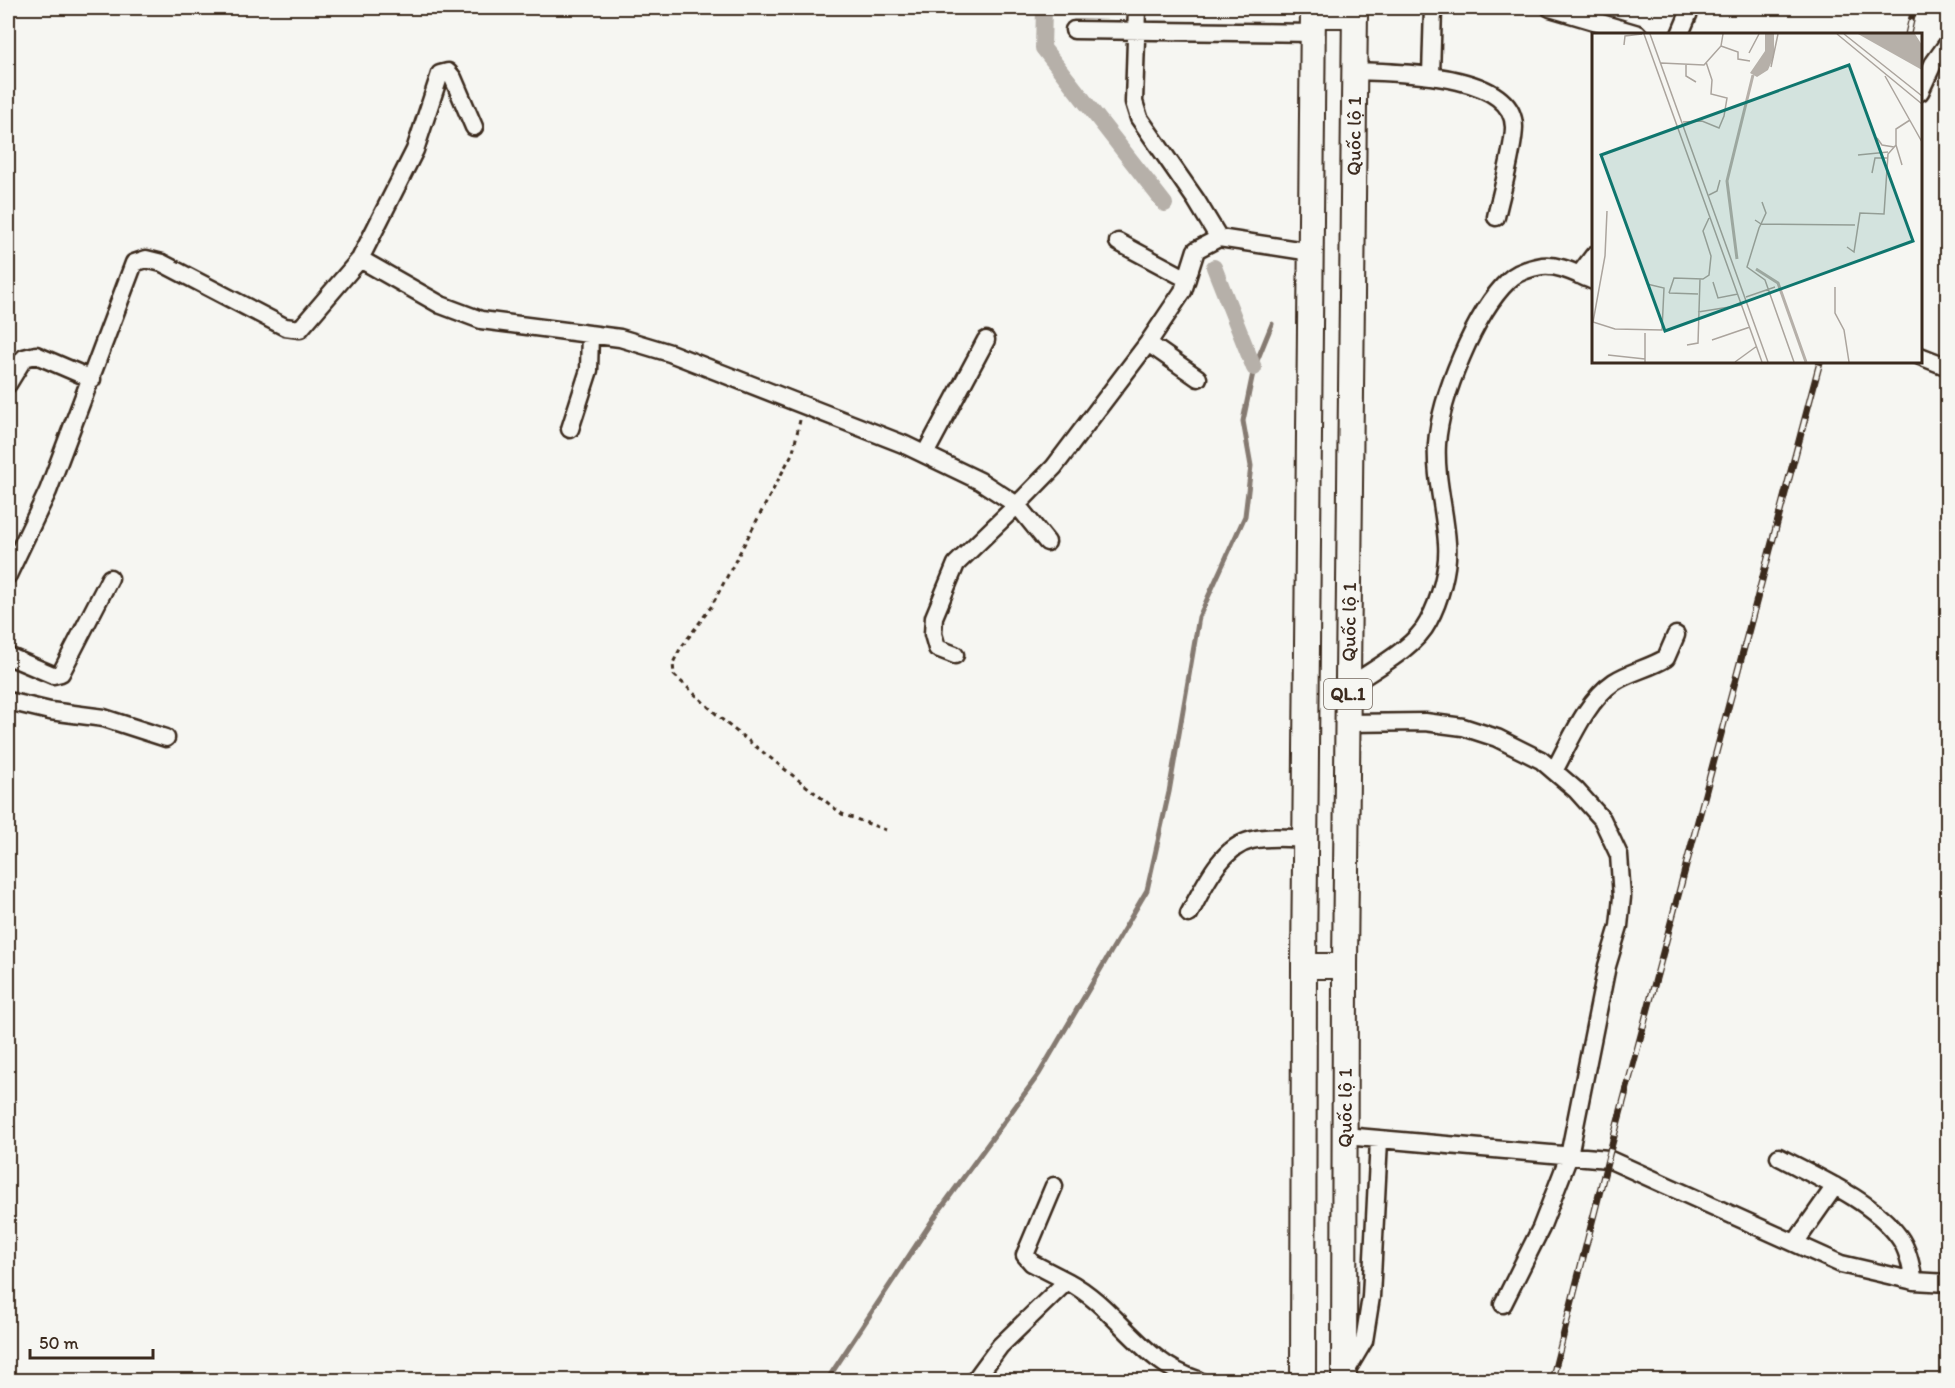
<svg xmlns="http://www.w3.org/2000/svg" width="1955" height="1388" viewBox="0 0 1955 1388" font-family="Itim,sans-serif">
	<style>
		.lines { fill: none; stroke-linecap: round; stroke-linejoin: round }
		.stream { stroke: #857a71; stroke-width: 5 }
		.canal { stroke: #b6b0a9; stroke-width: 16 }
		.minor-casing { stroke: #3b2a1e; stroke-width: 21 }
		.highway-casing { stroke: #3b2a1e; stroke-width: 28 }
		.path { stroke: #3b2a1e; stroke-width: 3; stroke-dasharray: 4.5 4.5; stroke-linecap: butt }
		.minor { stroke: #f6f6f2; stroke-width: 16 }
		.highway { stroke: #f6f6f2; stroke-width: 24 }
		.rail-casing { stroke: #3b2a1e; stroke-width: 7 }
		.rail { stroke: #f6f6f2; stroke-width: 4.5; stroke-dasharray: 14; stroke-linecap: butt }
		.labels { text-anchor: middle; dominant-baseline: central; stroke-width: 5; stroke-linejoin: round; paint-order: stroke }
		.shield { fill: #f6f6f2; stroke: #73675e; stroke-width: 1.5 }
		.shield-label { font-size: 18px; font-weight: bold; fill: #3b2a1e }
		.street-label { font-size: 20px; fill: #3b2a1e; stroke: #f6f6f2 }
		.inset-river { fill: none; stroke: #b6b0a9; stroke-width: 3 }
		.inset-road { fill: none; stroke: #aba49d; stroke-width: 1.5 }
		.view { fill: #0f766e; fill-opacity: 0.15; stroke: #0f766e; stroke-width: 3 }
		.inset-edge { fill: none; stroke: #3b2a1e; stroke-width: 3 }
	</style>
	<rect width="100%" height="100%" fill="#f6f6f2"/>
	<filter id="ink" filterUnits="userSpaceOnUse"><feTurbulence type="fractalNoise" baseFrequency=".0167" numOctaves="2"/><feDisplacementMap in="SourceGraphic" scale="12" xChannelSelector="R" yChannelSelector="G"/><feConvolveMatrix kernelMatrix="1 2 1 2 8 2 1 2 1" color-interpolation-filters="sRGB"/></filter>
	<g filter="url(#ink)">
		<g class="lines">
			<path class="stream" d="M827,1380l109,-165 103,-141 108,-184 22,-98 30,-175 46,-101 6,-50 -8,-45 11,-53 18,-44"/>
			<path class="canal" d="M1044,8l-1,40 122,156
				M1214,267l40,101"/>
			<defs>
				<path id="minor" d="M1550,8l88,26
					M1074,30l239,3
					M1680,34l11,-26
					M1354,71c39,2 159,0 160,56 0,22 -13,67 -18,90
					M1431,75l2,-67
					M1920,92l13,-28 15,-21
					M1219,238l92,14
					M1118,242l69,37
					M360,259l81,46 40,15 139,18 50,15 233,91 77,37 37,24 37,-38 94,-124 35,-52 13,-41 23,-12 -23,-38 -57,-82 -5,-16 3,-94
					M1579,275l15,-20
					M1148,343l50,35
					M1920,356l28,11
					M8,384l16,-26 12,-3 56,24
					M570,429l19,-59 1,-36
					M925,454l61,-114
					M8,575l40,-84 86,-228 12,-4 16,4 123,64 15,2 60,-70 55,-109 25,-76 8,-2 5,6 21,49
					M955,655l-18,-7 -4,-14 1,-17 22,-53 61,-59 30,37
					M8,656l45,19 8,-2 49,-95
					M1348,687c24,-17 67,-39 80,-65 12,-22 21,-54 19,-79 -2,-33 -12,-65 -10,-99 3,-46 38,-132 72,-164 8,-8 22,-12 33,-14 18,-2 36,9 52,15
					M8,701l42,10 54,7 62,20
					M1347,723l78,-1 38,5 34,11 44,22 35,30 26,29 17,36 3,42 -3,29 -12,40 -38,190 -28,72 -38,76
					M1554,771c16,-29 32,-70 60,-89 15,-10 36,-14 52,-24l10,-23
					M1189,914c14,-25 31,-67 63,-74 17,-4 36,-2 53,-1
					M1345,1136l263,23 233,105 73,17 34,2
					M1779,1157c38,20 94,44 120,80 9,12 12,29 15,44
					M1054,1186l-29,69 7,8 35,18
					M1795,1243l40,-57
					M1345,1373l19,-32 7,-44 8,-157
					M975,1380l25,-34 67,-65c51,27 74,82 131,99"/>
				<g id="highway">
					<path d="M1313,15h42"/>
					<path d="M1304,966h41"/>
					<path d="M1303,1380l1,-414 9,-958"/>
					<path id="s1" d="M1344,1380l1,-414 10,-958"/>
				</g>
			</defs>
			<use href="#minor" class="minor-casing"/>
			<use href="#highway" class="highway-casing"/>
			<path class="path" d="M800,420l-7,32 -82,155 -31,42 -7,14 1,12 53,49 115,90 44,16"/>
			<use href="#minor" class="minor"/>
			<use href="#highway" class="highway"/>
			<defs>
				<path id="rail" d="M1908,34l6,-26
					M1552,1380l56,-221 212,-797"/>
			</defs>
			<use href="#rail" class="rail-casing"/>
			<use href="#rail" class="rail"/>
		</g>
	</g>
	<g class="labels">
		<rect class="shield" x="1324" y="679" width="48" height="30" rx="4.5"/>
		<g class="shield-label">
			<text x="1348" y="694">QL.1</text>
		</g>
		<g class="street-label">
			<text stroke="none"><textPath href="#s1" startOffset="1244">Quốc lộ 1</textPath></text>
			<text stroke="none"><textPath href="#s1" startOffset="758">Quốc lộ 1</textPath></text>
			<text stroke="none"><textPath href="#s1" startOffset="272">Quốc lộ 1</textPath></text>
		</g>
	</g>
	<g transform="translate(1592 33)">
		<rect width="330" height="330" fill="#f6f6f2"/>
		<path d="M173,1h9v22l-6,14 -11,7 -7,-4 15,-22zM266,1h57l7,11v25z" fill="#b6b0a9"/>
		<path class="inset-river" d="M145,226l-10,-78 26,-106M164,236l22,14 28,79"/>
		<path class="inset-road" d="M52,1l118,328M58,1l118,328M245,1l85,70M252,1l78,62M32,12l1,-9 17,-2M129,13l17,6v7l12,2M157,20l10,-19M69,30l43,2 17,-19 2,-12M94,31v12l10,6M179,34l7,-33M293,43l37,66M91,89l19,-1 17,7 5,-12 3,-18 -16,-4 1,-14 -6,-18M285,105l5,7 12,2M304,112l6,20M266,122l30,-3M280,140l3,-15h12M117,162l8,-4 3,-11M15,178l-2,45 -12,66 22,7 47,1 2,-42 -17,-4M163,187l6,4 5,-11 -4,-11M255,214l7,5 6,-39 24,1 4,-60 8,-9v-16l14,-9M121,249l5,16 20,-4M243,254v26l9,17 5,32M77,260l5,-15 29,1 6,-4 2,-19 -8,-25 6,-13M77,260l29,1M154,264l29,-10M106,279l44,-7M120,307l38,-13M95,312l11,-2 2,-64M16,322l37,4M53,329v-29M143,329l22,-16M202,329l-29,-82 -18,-13 12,-39 2,-4 94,1"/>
		<path class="view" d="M257,32l64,176 -248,90 -64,-176z"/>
		<rect width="330" height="330" class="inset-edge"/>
	</g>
	<rect width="1955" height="1388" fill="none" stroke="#f6f6f2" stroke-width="30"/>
	<rect x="15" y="15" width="1925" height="1358" fill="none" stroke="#3b2a1e" stroke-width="2" filter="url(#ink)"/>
	<path d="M30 1349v9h123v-9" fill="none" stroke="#3b2a1e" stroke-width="3"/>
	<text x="39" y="1349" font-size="18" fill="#3b2a1e" stroke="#f6f6f2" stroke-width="4.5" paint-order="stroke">50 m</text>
</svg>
